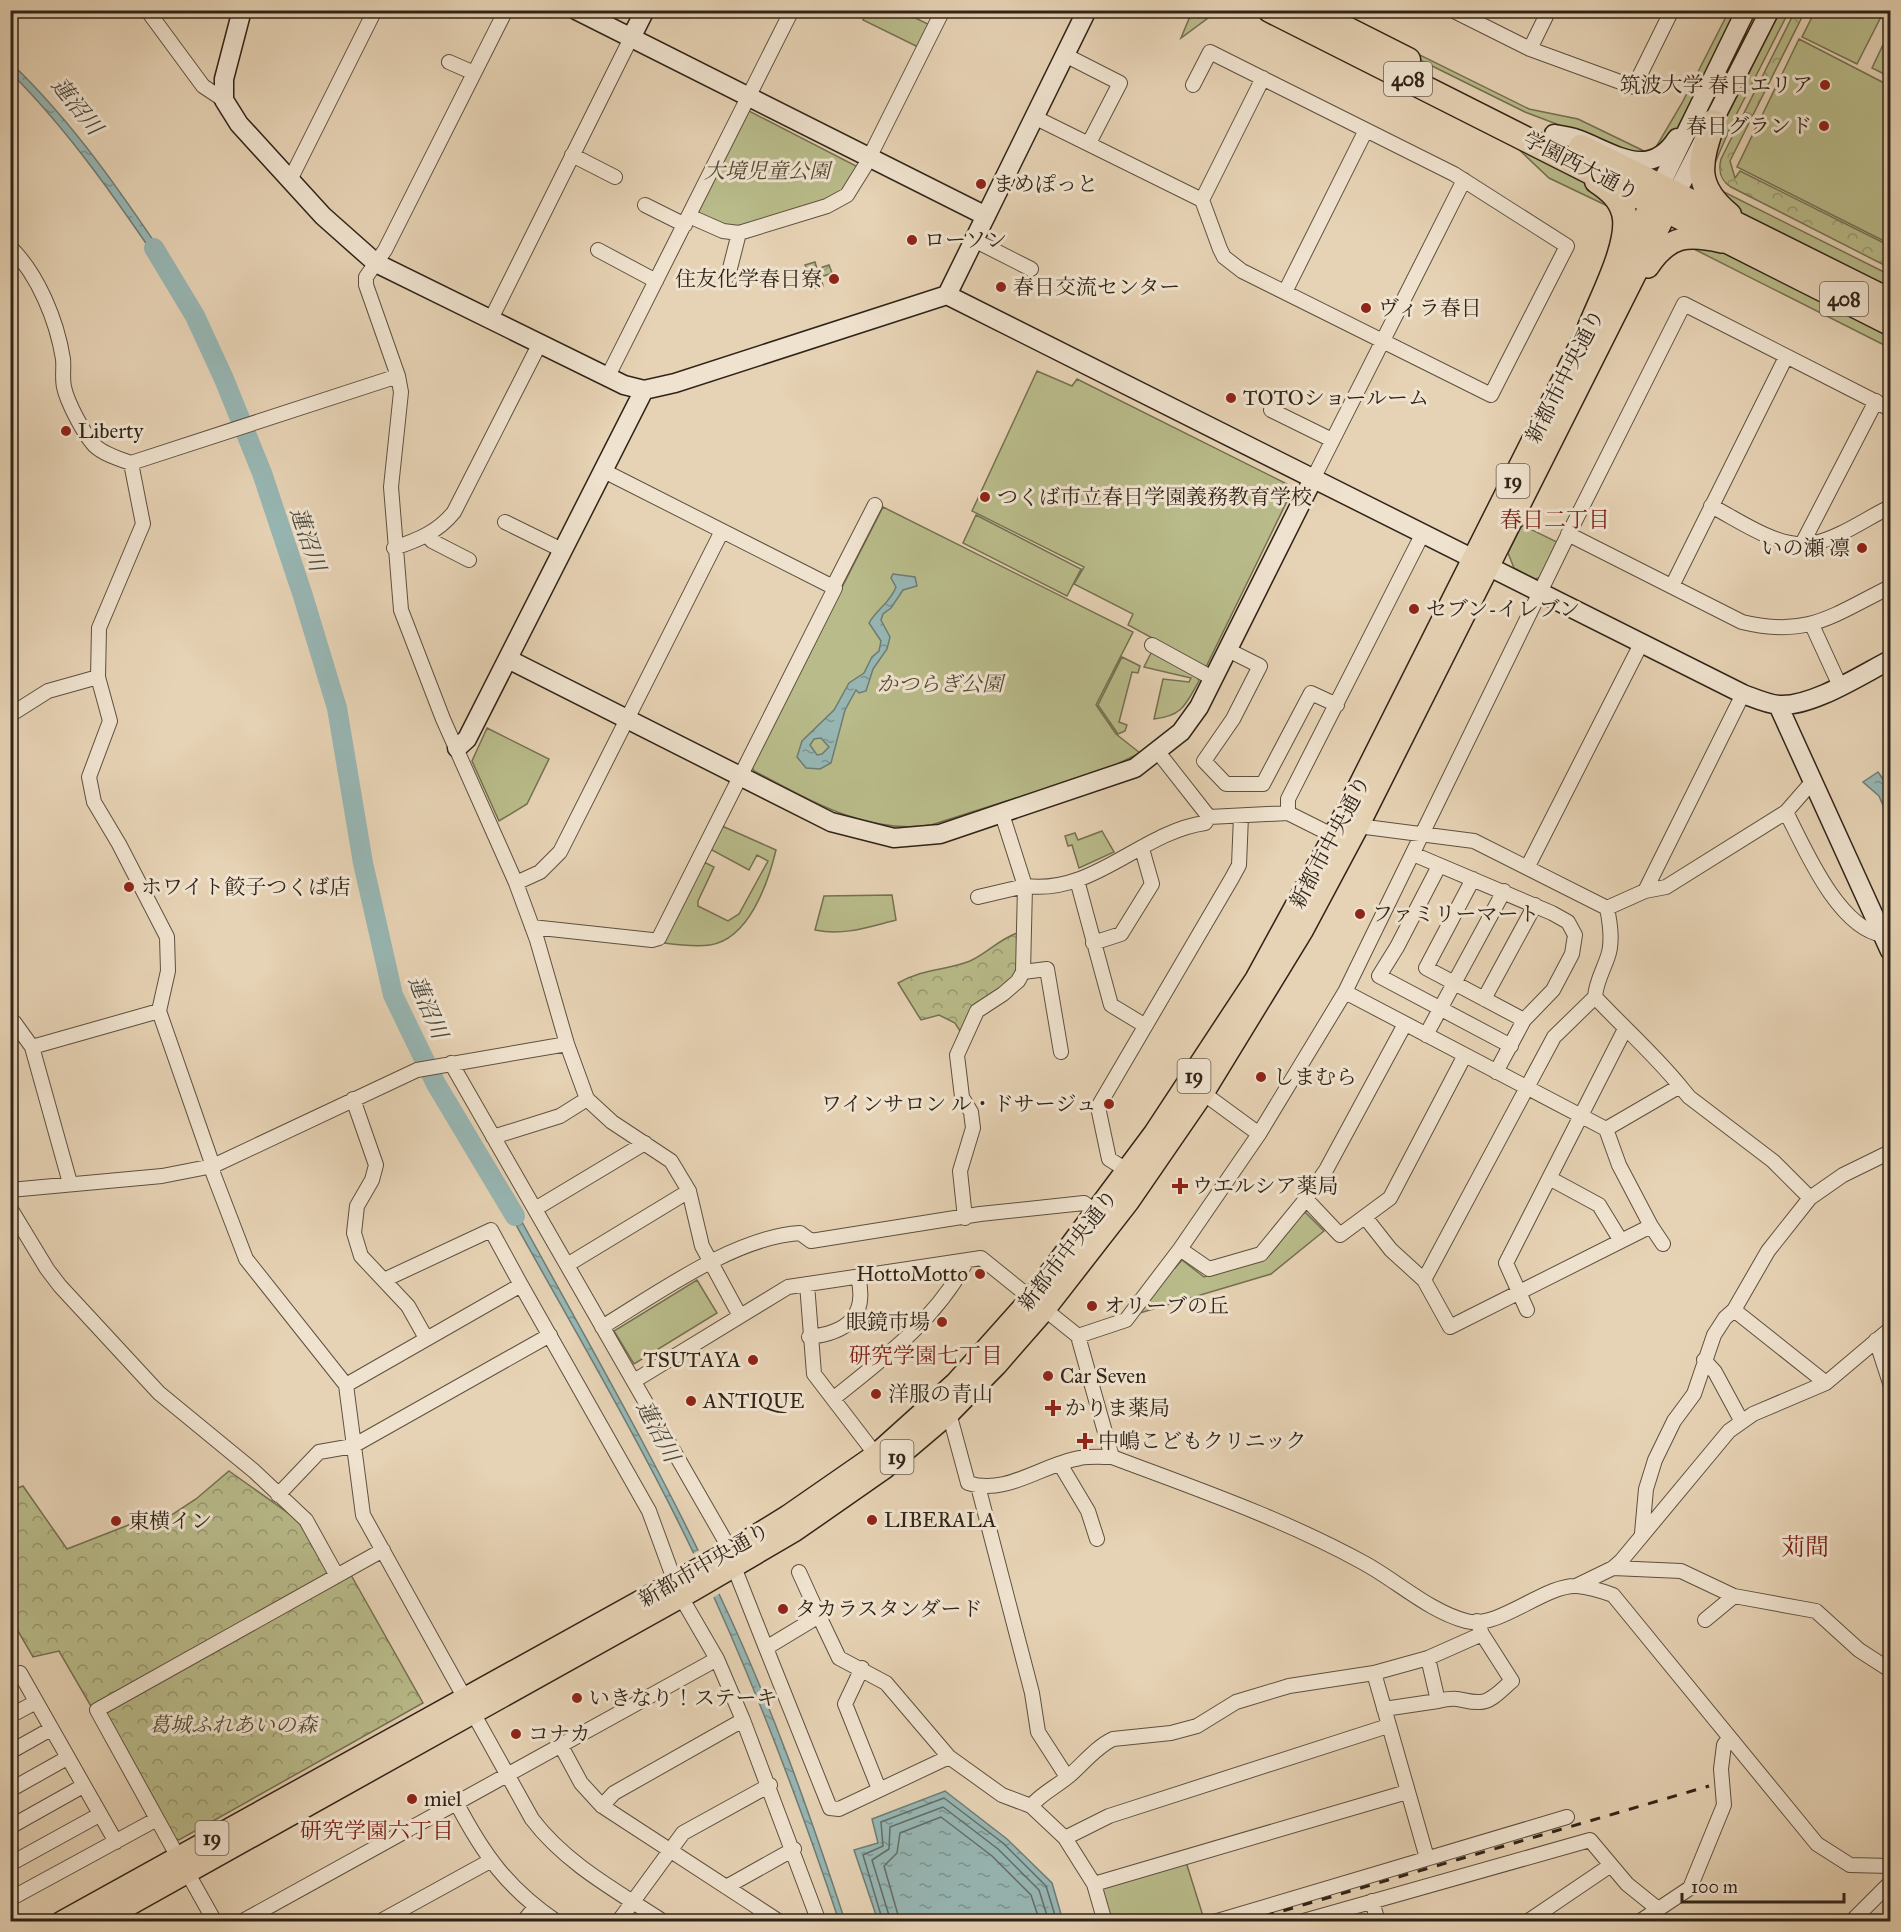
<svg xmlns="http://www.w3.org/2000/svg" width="1901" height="1932" viewBox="0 0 1901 1932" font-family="'IM FELL Great Primer','Noto Serif JP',serif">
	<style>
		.green { fill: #b9bb8a; stroke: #747051; stroke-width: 1.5 }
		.forest { fill: url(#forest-crowns); stroke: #747051; stroke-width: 1.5 }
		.garden { fill: url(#garden-furrows); stroke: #747051; stroke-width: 1.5 }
		.water { fill: url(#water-ripples); stroke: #6e7c75; stroke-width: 1.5; fill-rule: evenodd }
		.pier { fill: #e6d2b4 }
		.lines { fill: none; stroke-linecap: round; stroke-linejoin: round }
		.shore { stroke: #646d66; stroke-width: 1.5 }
		.river { stroke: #97b6b3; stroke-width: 20 }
		.street-casing { stroke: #5e503f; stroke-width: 16 }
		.secondary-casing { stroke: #302418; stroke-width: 21 }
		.primary-casing { stroke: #302418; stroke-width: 24 }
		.highway-casing { stroke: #302418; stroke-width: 27 }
		.street { stroke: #efe2ce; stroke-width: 14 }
		.secondary { stroke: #efe2ce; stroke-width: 18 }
		.primary { stroke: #e6d2b4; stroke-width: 21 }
		.highway { stroke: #e6d2b4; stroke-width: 24 }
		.rail { stroke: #302418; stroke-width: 3; stroke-dasharray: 10 10; stroke-linecap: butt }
		.poi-dot { fill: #8f2418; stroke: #efe2ce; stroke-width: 2 }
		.labels { text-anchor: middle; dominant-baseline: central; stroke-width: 6; stroke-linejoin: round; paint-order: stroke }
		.shield { fill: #efe2ce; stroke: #695d4f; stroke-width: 1.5 }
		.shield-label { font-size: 20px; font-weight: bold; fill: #302418 }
		.poi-label { font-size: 21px; fill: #302418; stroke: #efe2ce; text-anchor: start }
		.street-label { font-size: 21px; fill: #302418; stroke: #efe2ce }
		.park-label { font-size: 21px; font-style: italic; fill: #524a34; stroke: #efe2ce }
		.water-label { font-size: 22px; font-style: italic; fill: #4a483f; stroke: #efe2ce }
		.neighbourhood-label { font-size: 22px; fill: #7a1f14; stroke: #efe2ce }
		.quarter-label { font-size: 24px; fill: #7a1f14; stroke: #efe2ce }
	</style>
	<defs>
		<pattern id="forest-crowns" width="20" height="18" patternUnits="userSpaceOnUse" patternTransform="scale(1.5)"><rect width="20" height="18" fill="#b9bb8a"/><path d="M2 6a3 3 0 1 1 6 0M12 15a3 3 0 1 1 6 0" fill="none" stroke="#979870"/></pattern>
		<pattern id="garden-furrows" width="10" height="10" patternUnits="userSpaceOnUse" patternTransform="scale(1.5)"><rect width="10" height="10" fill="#b9bb8a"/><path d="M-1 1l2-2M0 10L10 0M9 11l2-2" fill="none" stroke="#979870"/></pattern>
		<pattern id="water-ripples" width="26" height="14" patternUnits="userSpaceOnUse" patternTransform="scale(1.5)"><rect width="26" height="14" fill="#97b6b3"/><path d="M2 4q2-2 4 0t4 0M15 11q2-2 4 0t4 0" fill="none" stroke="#7c9491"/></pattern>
	</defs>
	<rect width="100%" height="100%" fill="#e6d2b4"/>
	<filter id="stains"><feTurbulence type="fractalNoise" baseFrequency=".00333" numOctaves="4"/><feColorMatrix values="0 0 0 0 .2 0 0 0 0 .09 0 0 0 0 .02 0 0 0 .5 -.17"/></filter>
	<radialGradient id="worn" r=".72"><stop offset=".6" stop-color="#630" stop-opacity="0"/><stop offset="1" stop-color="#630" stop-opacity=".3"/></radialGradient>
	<path class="green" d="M868,11h33l29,14 -12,22 -55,-27z
		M1248,11h10l257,128 82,48 21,24 -69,-33 -37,-35z
		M1321,11h10l198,98 49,10 64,31 3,2 -2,5 -118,-45z
		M1729,11h9l-66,127 -16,9 26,-44z
		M1780,11h9l-55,108 -26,60 -2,-13 22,-52z
		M1815,11v-1l69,1 -27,53 -55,-27z
		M1191,14l17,4 -27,20z
		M1890,30v47l-18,-9z
		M1799,39l91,47v158l-153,-77z
		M747,110l111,57 -16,24 -9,7 -99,30 -34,-13 -2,-6z
		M1712,186l178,89v14l-161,-81z
		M1684,244h22l184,90v14z
		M1037,371l35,15 5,-7 210,105 4,9 -85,174 -78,-42 5,-11 -59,-30 10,-17 -112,-56z
		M883,507l250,125 -37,73 20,29 24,19 -33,16 -176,56c-65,10 -121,-25 -177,-54l-3,-6z
		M976,515l105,54 -14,27 -104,-53z
		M1522,525l37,18 -17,34 -7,2 -21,-11 -6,-15z
		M1152,651l45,25 2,5c-13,23 -16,35 -45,38l9,-40 26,3 2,-4 -47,-11z
		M1122,657l18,9 -2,7 -6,-1 -13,50 8,3 -2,6 -7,3 -20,-29z
		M487,728l62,31 -22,45 -28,17 -27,-60z
		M722,826l54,24c-8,33 -27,89 -66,95 -15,2 -31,0 -46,-2l40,-81 10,5 -16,34v5l30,15 11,-7 29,-53 -11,-6 -8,15 -39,-21z
		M1102,831l12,21 -35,16 -7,-23 -4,1 -3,-10 10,-3 3,7z
		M892,895l4,25c-28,7 -52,16 -81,10l9,-34z
		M1300,1213h6l18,18 -53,43 -131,39 32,-47 3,2 7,-8 22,17 60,-19z
		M697,1280l20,33 -83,51 -20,-33z
		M1186,1862l17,54 -17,5h-78l-8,-30 6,-7z"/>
	<path class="forest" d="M1795,11h10l-75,150 5,17 5,-7 150,75v22l-159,-81c-11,-7 -13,-16 -10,-28z
		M1020,932l-3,42 -55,60 -7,-11 -16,-8 -18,5 -23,-37c26,-15 47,-12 72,-22 18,-8 30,-23 50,-29z
		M229,1471l69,49 31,52 -2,4 -235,132 -33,-57 -26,6 -22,-38 -1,-128 13,-5 44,63 82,-32 6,9 41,-27z
		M351,1575l72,128 -244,137 -5,-2 -68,-121 2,-6z"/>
	<path class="garden" d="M815,262l2,7 12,-4 3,8 -11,4 2,9 -8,2 -10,-23z"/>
	<path class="water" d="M11,63c63,60 112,132 161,205l-7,3c-47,-69 -95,-139 -154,-198z
		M893,574l22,3 2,9 -14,4 -12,18 -8,6 -2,6 9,17 -3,12 -14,20 -7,22 -7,2 -3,-3 -11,20 -14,53 -11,6 -14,-1 -9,-11 5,-16 32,-31 15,-27 15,-10 8,-16 7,-6 2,-10 -12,-18c8,-14 21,-20 27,-36l-5,-9zM821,738l8,9 -7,7 -5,1 -7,-10 4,-6z
		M1878,772l12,17v26l-2,2 -9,-21 -16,-14z
		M505,1191c73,134 150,266 215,405 50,105 89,215 125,325h-6c-42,-126 -88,-247 -145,-367 -59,-123 -130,-241 -195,-360z
		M945,1791l62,48 45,44 11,38h-185l-24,-71 24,-7 -6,-24z"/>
	<path class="pier" d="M701,1549l21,43 -11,7 -20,-44z"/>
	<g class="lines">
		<path class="shore" d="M883,1922l-20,-67 20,-9 -2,-24 63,-24 59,45 43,43 11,36
			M891,1922l-19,-62 17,-11 1,-22 53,-20 55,42 41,41 10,32
			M900,1922l-16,-56 13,-13 3,-20 41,-16 51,39 39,39 9,27"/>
		<path class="river" d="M154,248l41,68 29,63 38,94 41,123 34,112 26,155 30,132 43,89 79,132"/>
		<defs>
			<path id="street" d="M147,10l56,76 21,14
				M506,10l-121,240 -19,27v8l32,91 3,16 -10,95 10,123 42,109 73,164 21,57 30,104 20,55 25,23 59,39 18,30 13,55 38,70
				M1452,10l78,39 104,38 38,-77
				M1530,49l19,-39
				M1065,55l55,28 -31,60
				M449,62l25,11
				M1193,85l17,-33 244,122 113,72 -76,149 -249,-124 -18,-14 -4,-8 -18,-49 61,-122
				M1034,117l168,83
				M572,155l43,22
				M290,180l85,-170
				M645,205l40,20
				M689,216l34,15 16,2 88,-27 20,-11 18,-29 78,-156
				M974,240l57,29
				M10,247c28,27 47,74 53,112 1,9 -1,19 1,28 3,15 20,47 30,58 9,9 25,14 37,18
				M598,250l58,31
				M728,276l11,-43
				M1285,292l81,-162
				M491,319l140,-281
				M398,376l-267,87 12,61 -44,104 -1,49 12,44 -21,56 5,25 25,42 48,93 1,34 -9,40 54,155v7l33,86 100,126 17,130 169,304c34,45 85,72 132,103
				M607,378l185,-368
				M1271,410l61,30
				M1313,479l151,-299
				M1711,506c30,15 69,45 104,37 26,-6 52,-25 75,-36
				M505,522l57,28
				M1568,534l174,88c66,16 91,-7 148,-35
				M428,536l4,5 37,19
				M1802,544l74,-143
				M394,548c24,-8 44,-16 60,-36l85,-167
				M1672,586l114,-229
				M833,587l42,-82
				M1812,625l28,61
				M1152,645l62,34
				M1228,650l32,16 -27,53 -29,42 22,23h37l48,-91 26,12
				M10,715l38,-24 50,-14
				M1158,752l51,65 79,-4 46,23
				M1786,812c19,37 52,116 97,123
				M1288,813v-14l135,-266
				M1002,814l23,72c69,9 116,-54 180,-63l4,-6
				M1358,826l116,15 133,67 38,-17 98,-197
				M10,846v5
				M1413,854l139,59 16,9 7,13 -3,19 -19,36 -29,30 -28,52
				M1439,866l-42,81 -18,29 132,70
				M1528,866l113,-222
				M1473,879l-47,89 98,52
				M1077,880l34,125 33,20
				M516,883l24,-11 20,-20 162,-321
				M1645,891l21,-4 120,-75 27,-31
				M532,927l120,13 7,-2 176,-350 -233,-118
				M1093,943l28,-9 31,-50 -10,-35
				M1023,972l24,-3 14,83
				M1345,992l261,137 13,36 32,61 -201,101 -26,-47 -33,-30 -26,-33
				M1595,997c28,30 59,57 85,89l-74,43
				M1484,999l51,-94
				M10,1024l4,-2 18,25 127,-36
				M1426,1035l78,-144
				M32,1047l38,136
				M451,1063l280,488
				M1680,1086l9,11 84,64 37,37
				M1203,1093l56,41
				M353,1099l23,66 -4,15 -15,26 -3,27 7,23 47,50 18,32
				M493,1137l67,-21 27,-17
				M1128,1171l-19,-12 -11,-52 134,-229 7,-13 2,-49
				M1551,1179l48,26 22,36
				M10,1190l152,-14 51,-10 204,-96 150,-26
				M1306,1199l20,-29 79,-146
				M10,1208l37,61 13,17 99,107 95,78 52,49 31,56
				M535,1209l110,-66
				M965,1218l-5,-47 13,-43 -2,-16 -9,-15 -5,-42 20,-44 26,-17 15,-13 5,-9 2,-86 -47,11
				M1651,1226l12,18
				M1180,1249l29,20 52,-15 45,-55 34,36 50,-37 75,-143
				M567,1265l122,-74
				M1424,1280l130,-243 41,-40c1,-15 8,-26 13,-41 5,-15 2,-33 -1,-48
				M807,1284l7,90 62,81
				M521,1285l128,226 26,71
				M1527,1310l-21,-47 119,-234
				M1734,1310l92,73
				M602,1327c56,-34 133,-90 198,-94l11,8 169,-27 104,-11 14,10
				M1078,1336l48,-16 54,-71 79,-115 86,-142 219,-449 120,-239 206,105
				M809,1337c37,-4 59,-20 49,-60
				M1876,1340l14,43
				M1704,1360l11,12 27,50
				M634,1381l154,-94 193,-29 97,78 34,121c85,32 172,62 252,106 33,18 65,48 102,58 32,9 79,-37 111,-35 12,1 25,5 36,9l204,249 33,21 40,1
				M346,1385l175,-100 -30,-55 -107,50
				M834,1398c49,-39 104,-80 133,-138
				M949,1413l19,70c38,13 75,-19 112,-25 10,-2 22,-1 32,-1
				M1060,1464l28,47 9,28
				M978,1486l54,207 6,39 29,45
				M278,1495l41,-43 34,-6 197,-111
				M1642,1533l4,-44 9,-29 19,-39 20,-27 20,-59 11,-17 9,-8 34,-59 42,-53 33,-23 47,-23
				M734,1567l32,81 53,-32 20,42 47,25 63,74 53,38 29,11 34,32 29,46 11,38
				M1613,1568l68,3 53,25 82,15 43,39 31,20
				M799,1572l20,44
				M1576,1586l37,-18 8,-7 108,-130 24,-17 73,-31 64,-54
				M681,1597l36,62 26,61 76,202
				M1705,1620l29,-24
				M766,1648l64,160 9,1 110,-52
				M1428,1658l10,43c23,-6 25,2 42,1 12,0 23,-14 32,-21l-30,-47
				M862,1668l-17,36 34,85
				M1374,1673l53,185
				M10,1678l10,-5 96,169
				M1384,1709l54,-8
				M10,1716l26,-14
				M560,1744l21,39 21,23 178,116
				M10,1752l41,-23
				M10,1790l57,-32
				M456,1802c27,52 52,87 101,120
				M602,1806l12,-13 129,-73
				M1031,1806c11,-13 25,-19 38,-30 14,-12 27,-29 44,-37l58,-6 26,-7 39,-24 53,-16 85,-13 54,-15 54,-24 -5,-13
				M10,1827l73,-41
				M1065,1838l44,-22 279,-90
				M178,1857l-81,-147 286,-160
				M10,1864l89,-49
				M187,1872l28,50
				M1094,1884l313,-92
				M726,1887l68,-38
				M10,1899l147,-80
				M1372,1901l6,21
				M241,1922l476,-263
				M379,1922l111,-61
				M523,1922l12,-15
				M618,1922l65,-89 87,-48
				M1214,1922l353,-105
				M1300,1922l290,-82 37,44 31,25
				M1527,1922l84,-57
				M1639,1922l51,-34 34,-83 -3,-36 3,-24 5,-7
				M1851,1922l39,-39"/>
			<path id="secondary" d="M242,10l-18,69v21l15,24 84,92 53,47 248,122 20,5 31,-7 272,-88 796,399c11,4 24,10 36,11 33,2 82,-30 111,-45
				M576,10l410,206
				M631,38l14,-28
				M1554,134c7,1 16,2 23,5 36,13 72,43 100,-1
				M1660,186l86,-176
				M1671,204l99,-194
				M947,295l140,-285
				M508,659l323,163 63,16 46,-4 195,-66 46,-36 18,-25 114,-228
				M1778,705l112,246
				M457,748l10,-9 177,-349"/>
			<path id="primary" d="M1624,259l35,-71
				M1648,267c21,-32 40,-33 74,-25
				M62,1922l669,-371 57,-35 88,-61 80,-72 75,-84 123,-165 102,-155 78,-143 262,-522
				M98,1922l595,-332 101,-59 89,-62 66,-56 47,-48 48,-55 84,-108 75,-109 99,-162 56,-105 310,-617"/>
			<path id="highway" d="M1270,10l620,313
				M1309,10l99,50
				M1713,122c-13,40 -21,63 16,93
				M1581,147l309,154
				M1589,330c11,-29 43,-87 35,-117 -4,-15 -15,-24 -27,-32"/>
		</defs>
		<use href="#street" class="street-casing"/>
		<use href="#secondary" class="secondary-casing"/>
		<use href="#primary" class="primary-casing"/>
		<use href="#highway" class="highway-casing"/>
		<use href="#street" class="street"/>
		<use href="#secondary" class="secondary"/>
		<use href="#primary" class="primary"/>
		<use href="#highway" class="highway"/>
		<path class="rail" d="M1245,1922l464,-136"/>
	</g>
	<g class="poi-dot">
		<circle cx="1825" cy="85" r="6"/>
		<circle cx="1824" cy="126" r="6"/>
		<circle cx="981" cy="184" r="6"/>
		<circle cx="912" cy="240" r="6"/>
		<circle cx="834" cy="279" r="6"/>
		<circle cx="1001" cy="287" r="6"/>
		<circle cx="1366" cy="308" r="6"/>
		<circle cx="1231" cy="398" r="6"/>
		<circle cx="66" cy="431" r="6"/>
		<circle cx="985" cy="497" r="6"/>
		<circle cx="1862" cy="548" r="6"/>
		<circle cx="1414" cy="609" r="6"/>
		<circle cx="129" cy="887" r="6"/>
		<circle cx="1360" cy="914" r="6"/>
		<circle cx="1261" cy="1077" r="6"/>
		<circle cx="1109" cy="1104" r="6"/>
		<path d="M1177 1177h6v6h6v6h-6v6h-6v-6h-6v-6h6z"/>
		<circle cx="980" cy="1274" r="6"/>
		<circle cx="1092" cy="1306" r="6"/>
		<circle cx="942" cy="1322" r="6"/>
		<circle cx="753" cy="1360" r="6"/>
		<circle cx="1048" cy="1376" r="6"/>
		<circle cx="876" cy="1394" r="6"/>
		<circle cx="691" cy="1401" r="6"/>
		<path d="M1050 1399h6v6h6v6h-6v6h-6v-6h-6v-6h6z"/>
		<path d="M1082 1432h6v6h6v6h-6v6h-6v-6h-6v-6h6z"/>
		<circle cx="872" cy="1520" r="6"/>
		<circle cx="116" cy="1521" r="6"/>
		<circle cx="783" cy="1609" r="6"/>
		<circle cx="577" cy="1698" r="6"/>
		<circle cx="516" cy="1734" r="6"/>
		<circle cx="412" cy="1799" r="6"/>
	</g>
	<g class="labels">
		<g class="shield">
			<rect x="1384" y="62" width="48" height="34" rx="4.5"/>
			<rect x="1820" y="282" width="48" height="34" rx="4.5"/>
			<rect x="1496.5" y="464" width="33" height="34" rx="4.5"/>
			<rect x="1177.5" y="1059" width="33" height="34" rx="4.5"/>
			<rect x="880.5" y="1440" width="33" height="34" rx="4.5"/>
			<rect x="195.5" y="1821" width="33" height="34" rx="4.5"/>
		</g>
		<g class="shield-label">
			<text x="1408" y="79">408</text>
			<text x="1844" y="299">408</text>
			<text x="1513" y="481">19</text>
			<text x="1194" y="1076">19</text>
			<text x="897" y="1457">19</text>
			<text x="212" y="1838">19</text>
		</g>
		<g class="poi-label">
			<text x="1813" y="85" text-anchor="end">筑波大学 春日エリア</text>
			<text x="1812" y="126" text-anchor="end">春日グランド</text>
			<text x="993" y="184">まめぽっと</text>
			<text x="924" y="240">ローソン</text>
			<text x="822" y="279" text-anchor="end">住友化学春日寮</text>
			<text x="1013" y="287">春日交流センター</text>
			<text x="1378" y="308">ヴィラ春日</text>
			<text x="1243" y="398">TOTOショールーム</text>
			<text x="78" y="431">Liberty</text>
			<text x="997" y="497">つくば市立春日学園義務教育学校</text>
			<text x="1850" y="548" text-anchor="end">いの瀬 凛</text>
			<text x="1426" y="609">セブン-イレブン</text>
			<text x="141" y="887">ホワイト餃子つくば店</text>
			<text x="1372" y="914">ファミリーマート</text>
			<text x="1273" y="1077">しまむら</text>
			<text x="1097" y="1104" text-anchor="end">ワインサロン ル・ドサージュ</text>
			<text x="1192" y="1186">ウエルシア薬局</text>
			<text x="968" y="1274" text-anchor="end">HottoMotto</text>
			<text x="1104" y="1306">オリーブの丘</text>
			<text x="930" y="1322" text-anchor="end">眼鏡市場</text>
			<text x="741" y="1360" text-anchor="end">TSUTAYA</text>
			<text x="1060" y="1376">Car Seven</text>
			<text x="888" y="1394">洋服の青山</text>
			<text x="703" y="1401">ANTIQUE</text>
			<text x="1065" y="1408">かりま薬局</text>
			<text x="1098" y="1441">中嶋こどもクリニック</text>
			<text x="884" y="1520">LIBERALA</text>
			<text x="128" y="1521">東横イン</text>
			<text x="795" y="1609">タカラスタンダード</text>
			<text x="589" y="1698">いきなり！ステーキ</text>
			<text x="528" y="1734">コナカ</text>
			<text x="424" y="1799">miel</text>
		</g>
		<g class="street-label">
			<text transform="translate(1581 166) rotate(27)">学園西大通り</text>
			<text transform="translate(1565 376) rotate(-63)">新都市中央通り</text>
			<text transform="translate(1330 842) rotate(-62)">新都市中央通り</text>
			<text transform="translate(1068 1250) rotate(-52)">新都市中央通り</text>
			<text transform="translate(704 1565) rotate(-30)">新都市中央通り</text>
		</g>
		<g class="park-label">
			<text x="767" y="171">大境児童公園</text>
			<text x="940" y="684">かつらぎ公園</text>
			<text x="233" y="1725">葛城ふれあいの森</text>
		</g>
		<g class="water-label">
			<text transform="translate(77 106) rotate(51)">蓮沼川</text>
			<text transform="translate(308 539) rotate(71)">蓮沼川</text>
			<text transform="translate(428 1007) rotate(67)">蓮沼川</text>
			<text transform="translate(658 1431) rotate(62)">蓮沼川</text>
		</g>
		<g class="neighbourhood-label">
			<text x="1555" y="519">春日二丁目</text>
			<text x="926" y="1355">研究学園七丁目</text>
			<text x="377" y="1830">研究学園六丁目</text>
		</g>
		<g class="quarter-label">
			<text x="1805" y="1547">苅間</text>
		</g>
	</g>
	<rect width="1901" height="1932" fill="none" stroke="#e6d2b4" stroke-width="36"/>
	<rect x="12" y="12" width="1877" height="1908" fill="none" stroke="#302418" stroke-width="3"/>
	<rect x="18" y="18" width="1865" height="1896" fill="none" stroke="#302418" stroke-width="1.5"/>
	<path d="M1682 1893v9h162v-9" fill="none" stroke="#302418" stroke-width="3"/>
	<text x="1691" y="1893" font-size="18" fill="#302418" stroke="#efe2ce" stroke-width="4.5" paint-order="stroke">100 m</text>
	<rect width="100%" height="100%" filter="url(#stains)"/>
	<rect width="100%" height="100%" fill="url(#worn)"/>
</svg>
